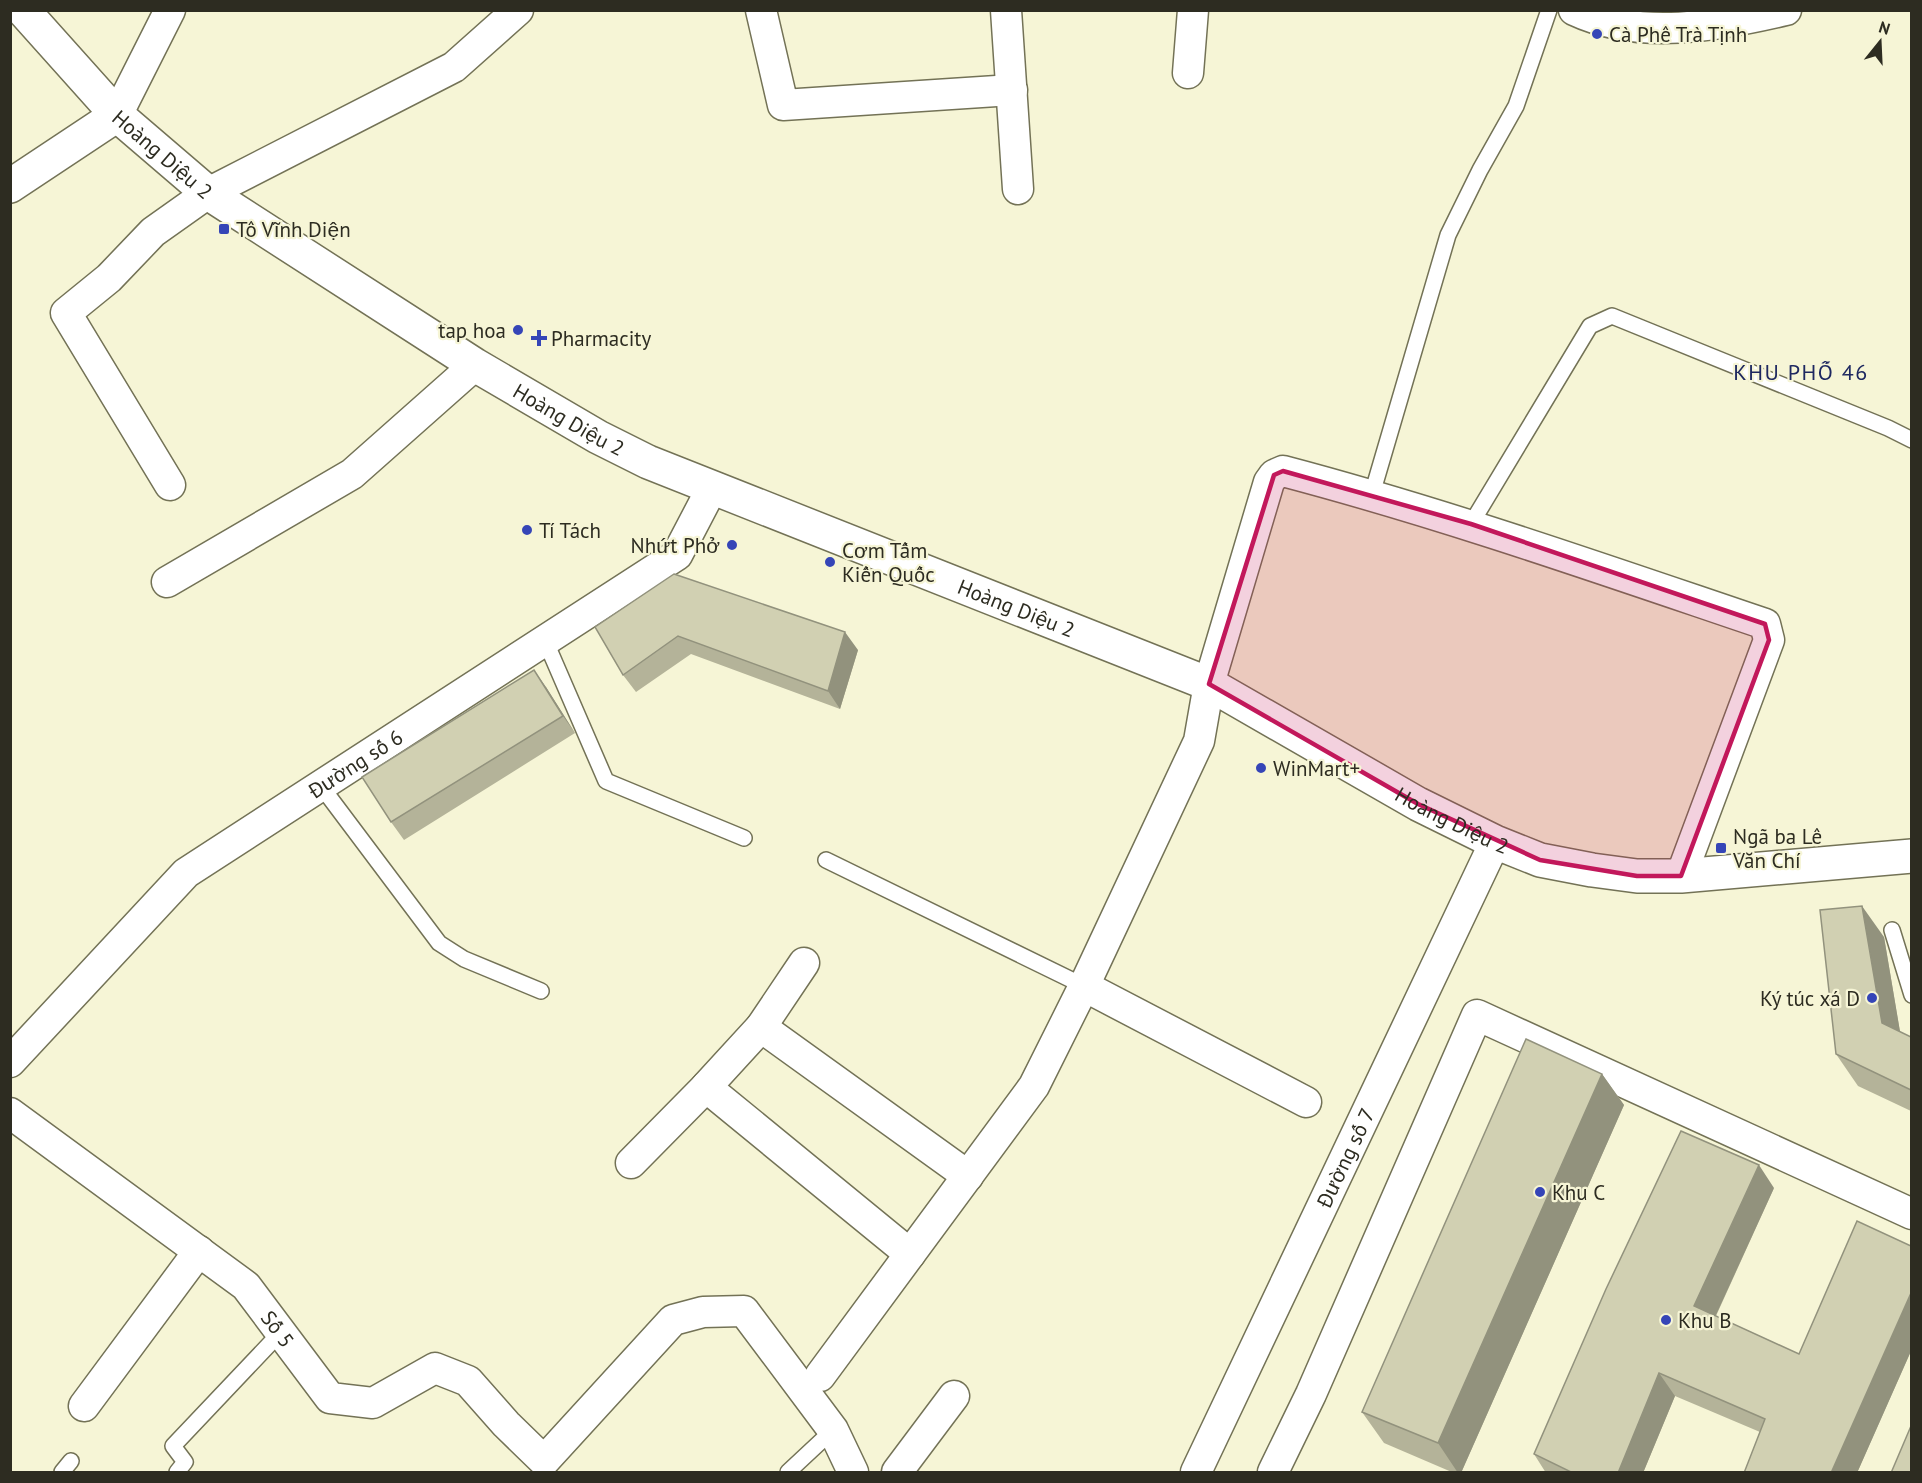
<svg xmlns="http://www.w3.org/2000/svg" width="1922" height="1483" viewBox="0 0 1922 1483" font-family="'PT Sans',sans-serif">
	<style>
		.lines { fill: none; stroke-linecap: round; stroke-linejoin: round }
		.service-casing { stroke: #737256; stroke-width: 18 }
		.minor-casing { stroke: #737256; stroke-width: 33 }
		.tertiary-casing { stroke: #737256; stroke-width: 36 }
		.service { stroke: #fff; stroke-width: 15 }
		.minor { stroke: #fff; stroke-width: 30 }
		.tertiary { stroke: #fff; stroke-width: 33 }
		.wall { fill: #b4b399 }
		.shaded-wall { fill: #92927d }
		.building { fill: #d1d0b2; stroke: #92927d; stroke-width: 1.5 }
		.marked { fill: #c2185b; fill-opacity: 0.2; stroke: #c2185b; stroke-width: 4.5; stroke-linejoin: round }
		.poi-dot { fill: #3545b7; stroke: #f6f5d6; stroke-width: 2 }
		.labels { text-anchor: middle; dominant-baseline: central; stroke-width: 4.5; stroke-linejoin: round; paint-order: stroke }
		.poi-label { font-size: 21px; fill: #2d2c21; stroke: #f6f5d6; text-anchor: start }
		.street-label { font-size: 21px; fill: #2d2c21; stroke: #f6f5d6 }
		.neighbourhood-label { font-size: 22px; letter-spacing: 1.5px; fill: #1e2860; stroke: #f6f5d6 }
	</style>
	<rect width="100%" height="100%" fill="#f6f5d6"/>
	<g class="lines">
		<defs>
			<path id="service" d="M1372,494l76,-259 32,-65 36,-64 33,-96
				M1471,524l119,-198 22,-10 276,112 24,12
				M545,640l61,141 138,57
				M321,786l118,157 25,16 77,32
				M826,860l258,126
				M1892,930l20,65
				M62,1472l9,-11
				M177,1472l8,-10 -12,-16 108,-114
				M788,1472l45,-42"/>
			<g id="minor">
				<path d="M761,10l22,95 229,-15"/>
				<path d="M1006,10l12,179"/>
				<path d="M1574,10c66,31 144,16 212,0"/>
				<path d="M1188,73l5,-63"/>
				<path d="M117,115l53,-105"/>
				<path d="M170,485l-104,-172 43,-35 44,-46 55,-39 246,-126 64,-57"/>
				<path d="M167,582l185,-108 123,-109"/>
				<path d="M1084,986l222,116"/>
				<path d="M761,1027l207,149"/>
				<path id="s1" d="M10,1062l176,-189 491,-318 35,-67"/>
				<path d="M706,1087l204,167"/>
				<path id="s2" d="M10,1113l236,173 84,112 43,5 62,-35 33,13 38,43 38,37 129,-141 30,-8 41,-1 89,119 20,42"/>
				<path d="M631,1163l75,-76 55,-60 43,-64"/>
				<path d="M820,1376l214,-290 50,-100 115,-245 10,-57 60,-202 5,-7 9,-4c163,43 322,99 482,153l4,16 -88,236"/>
				<path d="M84,1406l115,-155"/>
				<path d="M897,1472l57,-76"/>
				<path id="s3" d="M1196,1472l299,-630"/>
				<path d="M1273,1472l38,-78 166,-379 435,199"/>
			</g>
			<g id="tertiary">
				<path id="s4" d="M23,10l94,105 91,78 267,172 123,72 50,25 561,222 209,120 77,38 45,18 52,10 45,6h44l231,-20"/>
				<path d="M10,186l107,-71"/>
			</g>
		</defs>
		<use href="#service" class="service-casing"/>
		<use href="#minor" class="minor-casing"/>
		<use href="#tertiary" class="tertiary-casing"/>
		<use href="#service" class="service"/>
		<use href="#minor" class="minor"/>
		<use href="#tertiary" class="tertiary"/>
	</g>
	<path class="wall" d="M595,627l263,23 -18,59 -149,-55 -55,38 -13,-17z
		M546,687l29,46 -171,107 -13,-18z
		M1884,937l16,95 11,5v74l-53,-25 -22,-32z
		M1602,1074l22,31 -163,368h-7l-70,-30 -22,-31z
		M1774,1188l-58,128 83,38 112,-3 -54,122h-113l16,-41 -85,-36 -32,77h-97l-12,-19z"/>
	<path class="shaded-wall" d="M845,632l13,18 -18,59 -12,-18z
		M534,670l12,17 29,46 -12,-17z
		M1862,906l22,31 20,118 -22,-32z
		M1602,1074l22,31 -163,368h-3l-20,-30z
		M1759,1165l15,23 -64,140 -16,-22z
		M1911,1293v58l-54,122h-26z
		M1659,1373l16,23 -32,77h-25z"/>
	<path class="building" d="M674,574l171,58 -17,59 -150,-55 -55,39 -28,-48z
		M534,670l29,46 -172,106 -29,-45z
		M1862,906l20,117 29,14v53l-75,-36 -16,-144z
		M1526,1039l76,35 -164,369 -76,-31z
		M1681,1131l78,34 -65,141 105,48 58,-133 54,25v47l-80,180h-87l21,-54 -106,-46 -41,100h-45l-39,-19 72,-165z
		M1911,1426v47h-20z"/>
	<path class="marked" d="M1283,471l188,53 294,100 4,16 -88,236h-44l-97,-16 -122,-56 -209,-120 65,-209z"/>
	<g class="poi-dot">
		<circle cx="1597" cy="34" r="6"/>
		<rect x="218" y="223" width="12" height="12" rx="3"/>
		<circle cx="518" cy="330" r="6"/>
		<path d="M536 329h6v6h6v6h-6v6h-6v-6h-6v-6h6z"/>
		<circle cx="527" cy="530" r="6"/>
		<circle cx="732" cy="545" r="6"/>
		<circle cx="830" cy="562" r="6"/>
		<circle cx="1261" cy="768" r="6"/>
		<rect x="1715" y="842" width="12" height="12" rx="3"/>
		<circle cx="1872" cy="998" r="6"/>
		<circle cx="1540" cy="1192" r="6"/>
		<circle cx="1666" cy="1320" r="6"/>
	</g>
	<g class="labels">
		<g class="poi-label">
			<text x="1609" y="34">Cà Phê Trà Tịnh</text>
			<text x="236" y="229">Tô Vĩnh Diện</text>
			<text x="506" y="330" text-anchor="end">tap hoa</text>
			<text x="551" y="338">Pharmacity</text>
			<text x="539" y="530">Tí Tách</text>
			<text x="720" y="545" text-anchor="end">Nhứt Phở</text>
			<text x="842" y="550">Cơm Tấm<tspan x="842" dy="24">Kiến Quốc</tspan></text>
			<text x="1273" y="768">WinMart+</text>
			<text x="1733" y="836">Ngã ba Lê<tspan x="1733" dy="24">Văn Chí</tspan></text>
			<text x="1860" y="998" text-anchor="end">Ký túc xá D</text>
			<text x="1552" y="1192">Khu C</text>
			<text x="1678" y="1320">Khu B</text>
		</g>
		<g class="street-label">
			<text stroke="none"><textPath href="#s4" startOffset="201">Hoàng Diệu 2</textPath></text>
			<text stroke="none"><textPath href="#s4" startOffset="687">Hoàng Diệu 2</textPath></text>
			<text stroke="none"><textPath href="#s4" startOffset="1173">Hoàng Diệu 2</textPath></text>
			<text stroke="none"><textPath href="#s1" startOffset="460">Đường số 6</textPath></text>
			<text stroke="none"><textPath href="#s4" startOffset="1659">Hoàng Diệu 2</textPath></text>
			<text stroke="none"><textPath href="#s3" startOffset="348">Đường số 7</textPath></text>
			<text stroke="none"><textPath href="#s2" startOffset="346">Số 5</textPath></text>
		</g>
		<g class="neighbourhood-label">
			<text x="1801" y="372">KHU PHỐ 46</text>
		</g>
	</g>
	<rect width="1922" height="1483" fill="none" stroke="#2d2c21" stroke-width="24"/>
	<g transform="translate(1880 42) rotate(18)" stroke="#f6f5d6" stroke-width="4.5" paint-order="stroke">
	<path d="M0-4.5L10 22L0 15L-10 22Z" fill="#2d2c21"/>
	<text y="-9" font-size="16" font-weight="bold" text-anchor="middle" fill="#2d2c21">N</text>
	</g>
</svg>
